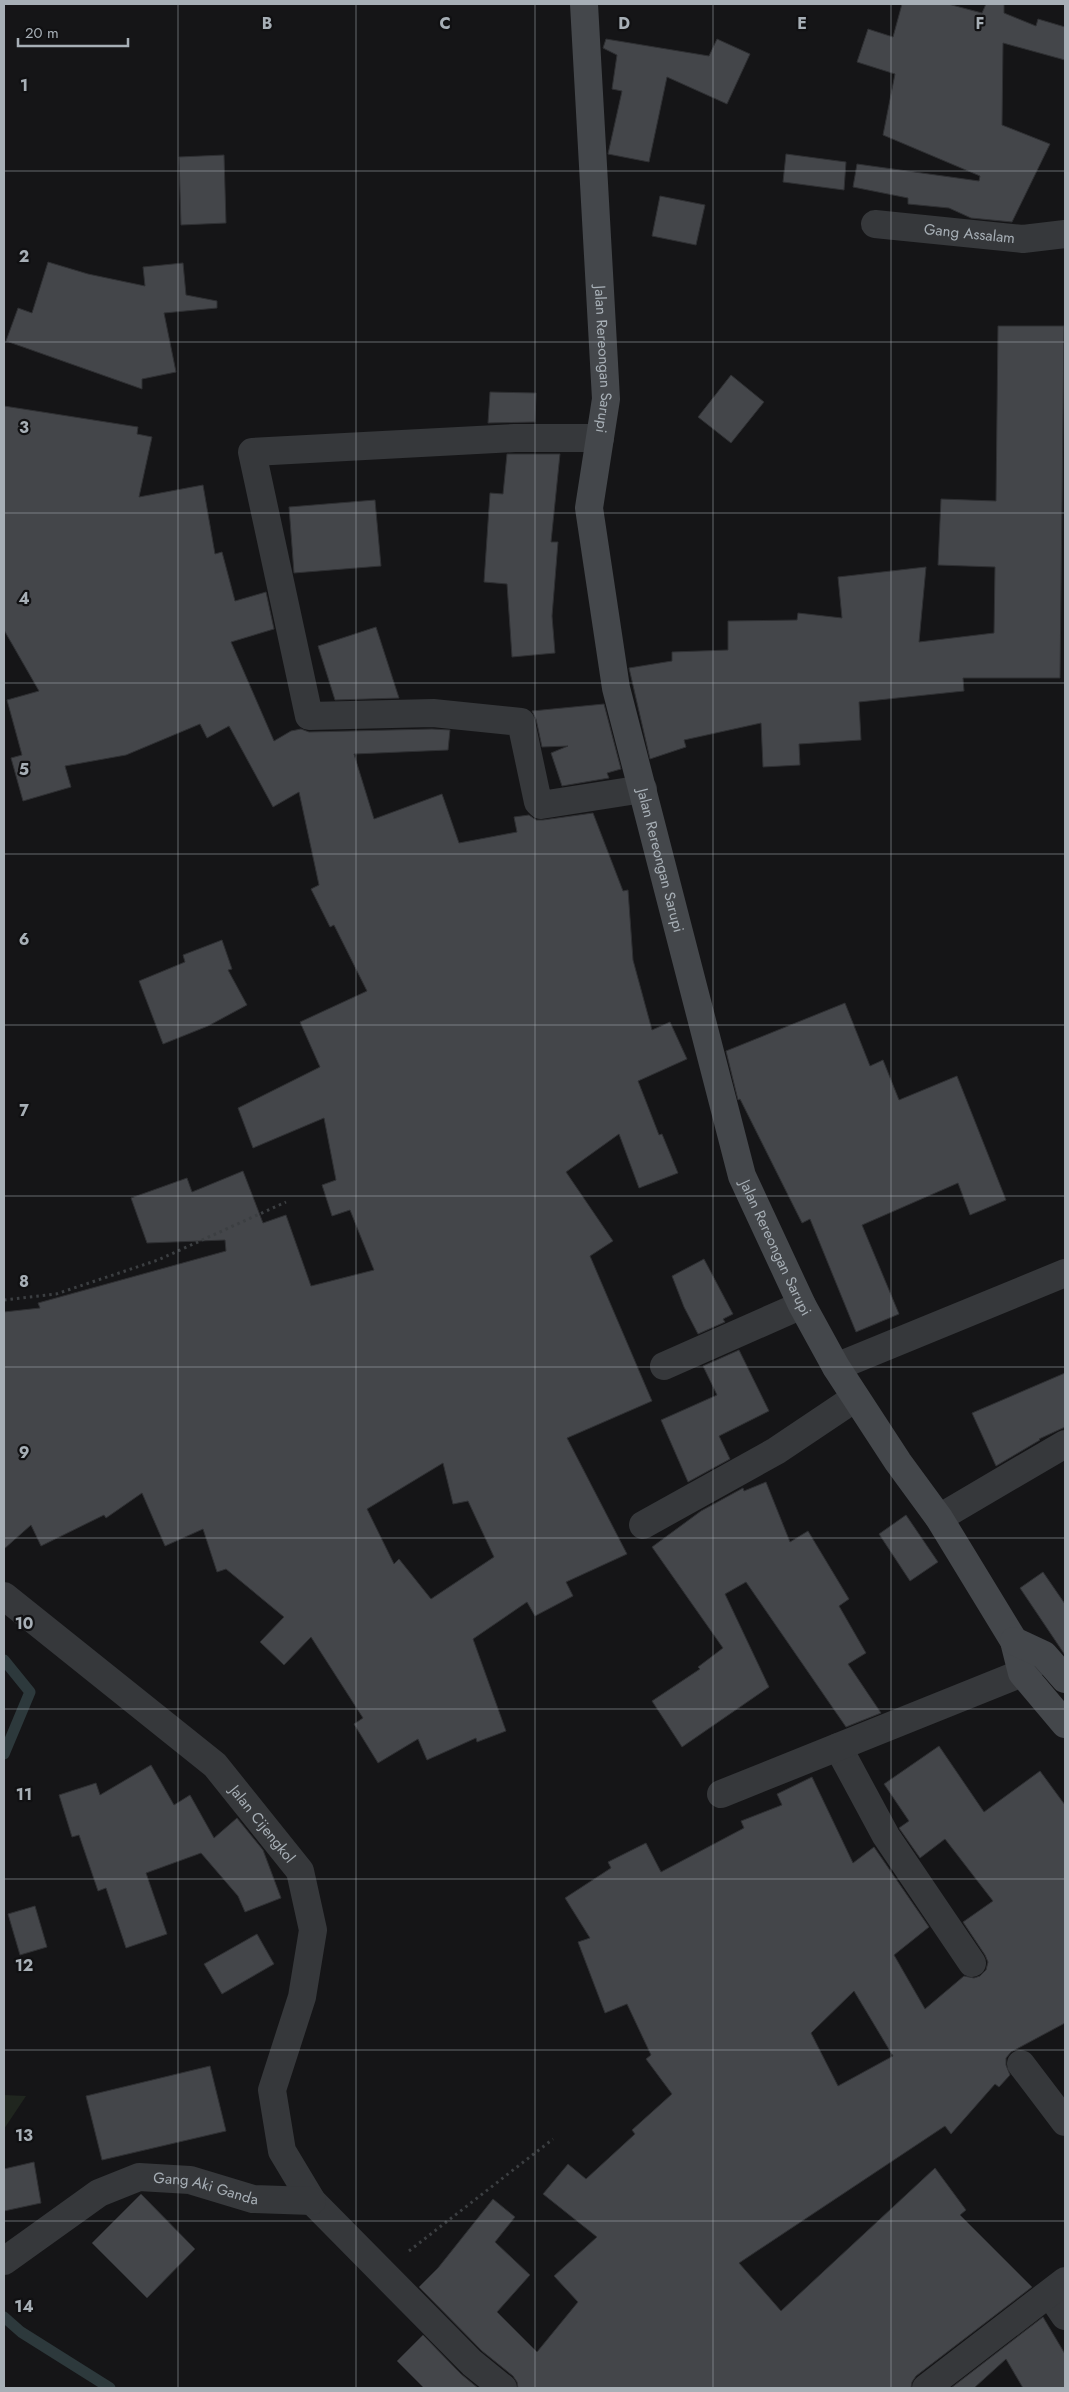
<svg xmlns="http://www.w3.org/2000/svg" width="1069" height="2392" viewBox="0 0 1069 2392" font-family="Jost,sans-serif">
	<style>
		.green { fill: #20261f }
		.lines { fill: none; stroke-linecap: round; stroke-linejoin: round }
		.stream { stroke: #2d393c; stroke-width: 11 }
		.building { fill: #44464a; stroke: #2f3033; fill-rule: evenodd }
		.path { stroke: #3c3f42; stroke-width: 3; stroke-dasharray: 2.5 4; stroke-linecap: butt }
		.street { stroke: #36383b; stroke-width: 28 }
		.secondary { stroke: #44474b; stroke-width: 28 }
		.grid { fill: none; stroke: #a7afb6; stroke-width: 1; stroke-opacity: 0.55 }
		.labels { text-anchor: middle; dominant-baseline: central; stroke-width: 4.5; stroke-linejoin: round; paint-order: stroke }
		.street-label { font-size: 15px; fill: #a7afb6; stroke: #101012 }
		.grid-label { font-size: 16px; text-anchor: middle; font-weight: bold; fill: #a7afb6; stroke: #101012; stroke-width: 4.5; stroke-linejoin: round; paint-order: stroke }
	</style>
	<rect width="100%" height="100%" fill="#151517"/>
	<path class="green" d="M4,2095l22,1 -22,33z"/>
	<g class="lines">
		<path class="stream" d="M4,1660l26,32 -26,62
			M4,2317l17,15 89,56"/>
	</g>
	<path class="building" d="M902,4h46l34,9 4,-9h18v9l32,13 2,-7 27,8v33l-62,-17 -1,82 48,19 -38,78 -41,-4 -22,-10 -41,-4v-6l-55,-11 4,-23 122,17 1,-5 -97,-41 12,-61 -38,-12 11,-33 25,8z
		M606,39l103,17 8,-17 33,15 -23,50 -60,-27 -18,85 -41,-8 14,-63 -10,-2 5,-34 -14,-7z
		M786,154l60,8 -2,28 -61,-8z
		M224,155l2,68 -45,2 -2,-68z
		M660,196l45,9 -9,40 -44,-9z
		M48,262l40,12 57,12 -2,-19 40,-4 3,32 31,6v7l-53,5 12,59 -34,7v10l-136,-48 12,-33 14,5z
		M998,326h66l-4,352h-97l1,13 -105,11 2,38 -62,4 1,21 -37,2 -2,-44 -77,17 2,7 -36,12 -21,-91 43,-7v-9l56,-2v-29l69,-1 1,-7 44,5 -4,-41 88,-10 -7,75 75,-9 1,-66 -57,-2 3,-66 55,2z
		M731,375l33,27 -33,41 -33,-26z
		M490,392l46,1 -1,29 -47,1z
		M4,406l134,21 -1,7 15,3 -13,60 64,-12 12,69 7,-2 13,49 31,-9 8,37 -43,13 43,99 17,-10 10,-2 8,3 123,-3 18,1 -2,20 -94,4 20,65 68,-25 17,49 58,-11 -3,-15 15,-2 7,5h7l50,-7 30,78 5,-1 5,70 19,70 18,-8 17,37 -49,22 21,54 3,-1 16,39 -39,15 -20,-54 -53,38 47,69 -23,15 62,145 -85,37 60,116 -61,28 7,14 -38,20 -8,-14 -54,37 33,92 -29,11 -1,-4 -49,22 -9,-21 -40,24 -24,-39 9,-6 -52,-81 -27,28 -24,-23 24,-25 -58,-48 -9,3 -14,-43 -38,17 -23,-53 -36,25 -2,-3 -63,31 -10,-21 -27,24v-237l36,-4 -2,-5 188,-52 -1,-11 -78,3 -16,-45 56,-20 5,14 51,-21 20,52 23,-8 25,71 63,-16 -24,-60 -18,6 -10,-31 14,-5 -12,-62 -71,30 -15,-40 82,-41 -20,-45 67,-31 -33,-66 -4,2 -19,-38 8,-4 -20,-93 -26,15 -44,-81 -22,12 -7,-14 -74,31 -61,11 6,21 -48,14 -12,-43 11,-3 -15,-55 32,-9 -35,-61zM443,1463l10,41 15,-3 26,56 -63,42 -32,-40 -5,5 -27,-55z
		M507,454h53l-9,88h7l-6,74 3,37 -43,4 -5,-73 -23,-2 6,-89 13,1z
		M375,500l6,66 -87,7 -5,-66z
		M376,627l23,71 -64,2 -17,-54z
		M604,704l17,65 -14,4 2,5 -47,8 -11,-33 17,-7 -26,1 -6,-28 -4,-8z
		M222,940l10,29 -4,1 19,35 -39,21 -45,18 -24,-63 46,-19 -2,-7z
		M845,1003l25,63 13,-6 16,40 58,-24 49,124 -36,15 -12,-32 -96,42 37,89 -43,18 -46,-113 -8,4 -62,-124 -2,1 -12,-49z
		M704,1259l29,55 -10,5 2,3 -27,12 -14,-27 -12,-31z
		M739,1350l30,61 -50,25 11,23 -42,23 -27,-62 56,-25 -14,-29z
		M1065,1373v54l-26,12 1,1 -44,26 -24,-53z
		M766,1482l24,60 18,-11 41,68 -10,7 27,47 -18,11 33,49 -35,14 -100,-145 -21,12 44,93 -87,60 -30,-46 48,-32 -2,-2 25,-19 -71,-101 49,-36 42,-23 1,3z
		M906,1515l32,47 -28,19 -31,-47z
		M1043,1572l22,32v51l-45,-67z
		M939,1746l45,66 56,-41 25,34v218l-54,29 -5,6v7l4,10 -11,12 -4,-3 -44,50 -6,-8 -206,137 42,48 154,-143 31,42 -6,5 72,72 -116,89 -4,6 -1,6h-393l-1,-6 -4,-6 -31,-25 -63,-64 19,-19 55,-69 22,18 -20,25 35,33 -33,37 40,40 41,-50 -24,-26 43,-39 -54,-43 25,-30 18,15 49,-45 -3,-4 40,-36 -26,-35 5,-4 -24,-51 -22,9 -27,-71 12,-4 -25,-40 46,-30 -3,-6 38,-19 15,29 83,-44 -3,-7 41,-16 -5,-11 35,-17 41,86 21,-16 55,80 -35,28 31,54 39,-33 10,2 6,-2 6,-6 2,-8 -3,-7 -22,-33 30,-21 -48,-62 -25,19 -21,-30 10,-7 -25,-37zM854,1991l39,65 -55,30 -27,-53z
		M151,1765l23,40 16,-10 24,43 23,-20 26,32 18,48 -36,14 -7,-16 -37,-43 -55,20 21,61 -41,14 -20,-60 -8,3 -19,-56 -7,2 -13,-42 37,-12 4,12z
		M35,1906l12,41 -27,8 -12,-41z
		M257,1934l17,30 -52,30 -18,-30z
		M210,2066l16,65 -124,29 -16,-64z
		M34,2162l7,41 -37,8v-42z
		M141,2194l54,55 -48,49 -55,-55z
		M1043,2317l22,37v34h-42l-17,-29 -32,29h-23z
		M423,2335l38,39 17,14h-54l-27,-27z"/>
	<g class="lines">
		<path class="path" d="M4,1300l52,-6 102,-34 128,-58
			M409,2251l144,-112"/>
		<g class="street">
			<path id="s1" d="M875,224l148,15 42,-5"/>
			<path d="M600,438h-85l-263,14 57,264 124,-3 88,9 17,80 3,3 102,-16"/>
			<path d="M664,1366l138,-61"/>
			<path d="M836,1367l229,-94"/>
			<path d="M939,1518l126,-74"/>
			<path d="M643,1525l133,-74 79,-53"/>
			<path id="s2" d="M4,1596l211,169 85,106 13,59 -11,67 -30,93 10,61 30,50 160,162 31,25"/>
			<path d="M838,1747l48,89 86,127"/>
			<path d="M721,1794l301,-121 19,-15"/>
			<path d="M1021,2064l44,58"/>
			<path id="s3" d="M4,2261l95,-68 40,-16 51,3 63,19 59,2"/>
			<path d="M1050,2294l15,22"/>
			<path d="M926,2388l139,-107"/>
		</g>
		<g class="secondary">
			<path id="s4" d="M584,4l22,395 -17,109 27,180 126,488 60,129 34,62 62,95 41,56 75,123 8,32 43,51"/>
			<path d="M1014,1641l30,14 21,24"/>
		</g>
	</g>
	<path class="grid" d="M178,4v2384M356,4v2384M535,4v2384M713,4v2384M891,4v2384M4,171h1061M4,342h1061M4,513h1061M4,683h1061M4,854h1061M4,1025h1061M4,1196h1061M4,1367h1061M4,1538h1061M4,1709h1061M4,1879h1061M4,2050h1061M4,2221h1061"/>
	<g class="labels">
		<g class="street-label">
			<text stroke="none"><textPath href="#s1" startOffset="95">Gang Assalam</textPath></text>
			<text stroke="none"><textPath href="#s4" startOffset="356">Jalan Rereongan Sarupi</textPath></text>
			<text stroke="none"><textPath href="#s4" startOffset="866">Jalan Rereongan Sarupi</textPath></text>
			<text stroke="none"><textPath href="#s4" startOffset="1271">Jalan Rereongan Sarupi</textPath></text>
			<text stroke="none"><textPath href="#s2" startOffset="346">Jalan Cijengkol</textPath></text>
			<text stroke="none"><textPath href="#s3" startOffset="228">Gang Aki Ganda</textPath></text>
		</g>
	</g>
	<g class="grid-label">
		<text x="267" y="29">B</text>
		<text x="445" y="29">C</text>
		<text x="624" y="29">D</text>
		<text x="802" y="29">E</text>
		<text x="980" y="29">F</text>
		<text x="24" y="91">1</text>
		<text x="24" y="262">2</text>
		<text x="24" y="433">3</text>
		<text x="24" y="604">4</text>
		<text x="24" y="775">5</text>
		<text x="24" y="945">6</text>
		<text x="24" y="1116">7</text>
		<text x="24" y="1287">8</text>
		<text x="24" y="1458">9</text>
		<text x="24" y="1629">10</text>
		<text x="24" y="1800">11</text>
		<text x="24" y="1971">12</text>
		<text x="24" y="2141">13</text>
		<text x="24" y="2312">14</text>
	</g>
	<rect width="1069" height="2392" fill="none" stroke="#a7afb6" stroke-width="10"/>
	<path d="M18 38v8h110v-8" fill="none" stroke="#a7afb6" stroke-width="2.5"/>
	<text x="25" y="38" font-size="15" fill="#a7afb6" stroke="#101012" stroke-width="4" paint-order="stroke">20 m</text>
</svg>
